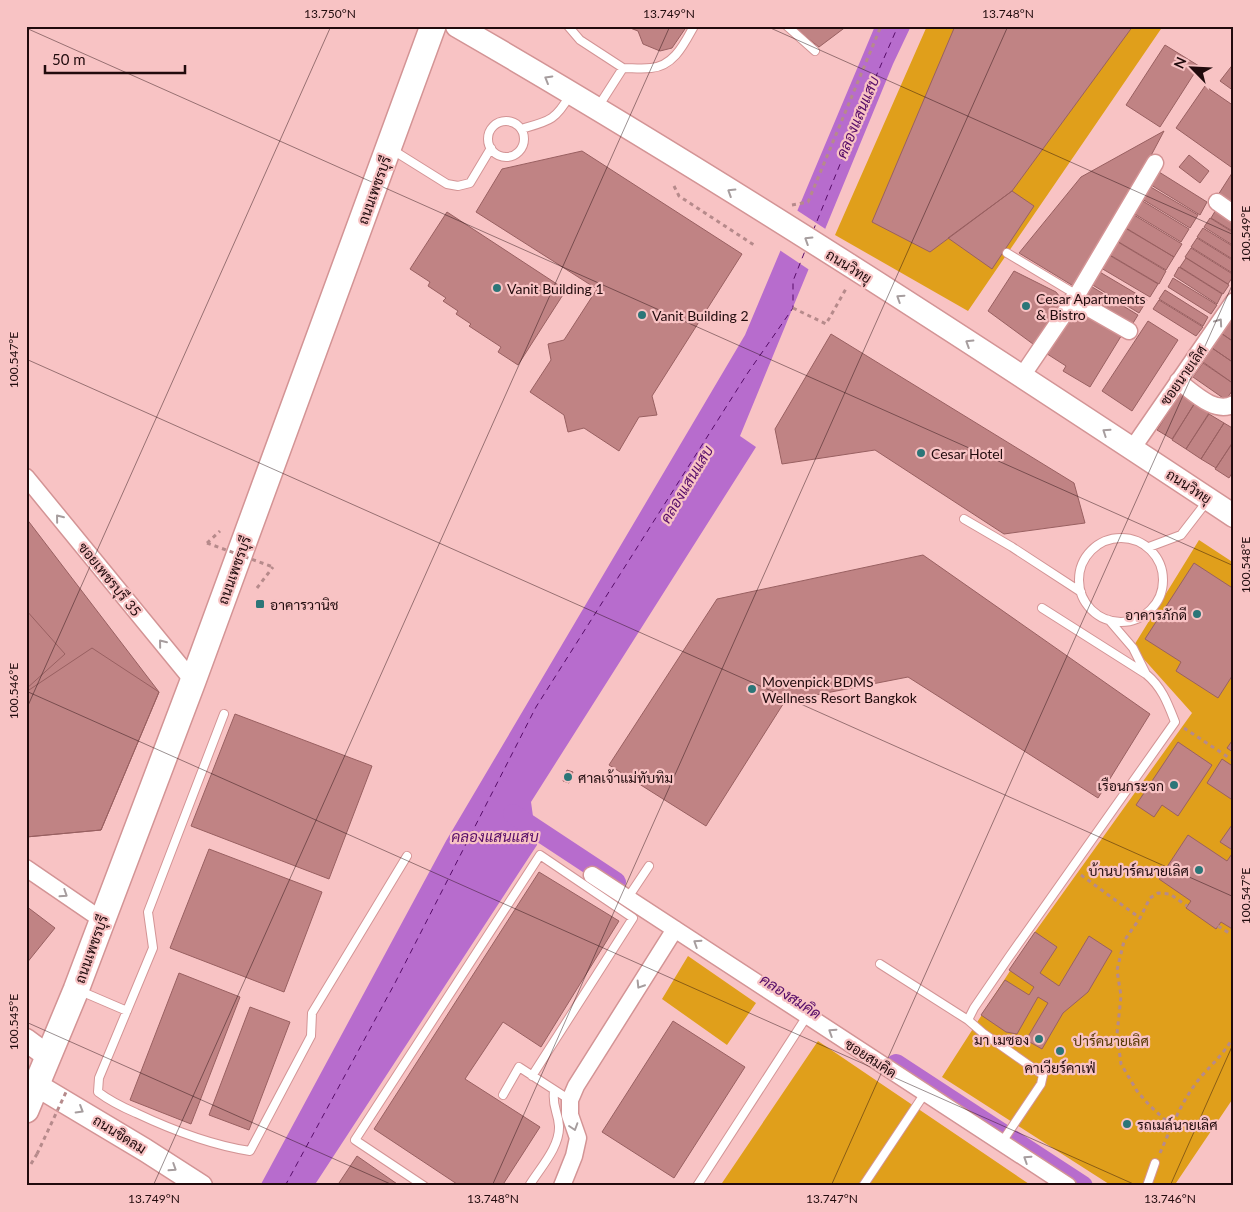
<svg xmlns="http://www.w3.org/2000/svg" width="1260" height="1212" viewBox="0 0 1260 1212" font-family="Lato,Sarabun,sans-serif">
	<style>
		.green { fill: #e09f1b }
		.water { fill: #b76ccd }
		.pier { fill: #f8c3c4 }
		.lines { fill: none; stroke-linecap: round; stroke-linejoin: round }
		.canal { stroke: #b76ccd; stroke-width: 20 }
		.ferry { stroke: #570d69; stroke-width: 1; stroke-dasharray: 6 5; stroke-linecap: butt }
		.building { fill: #c08384; stroke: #996061 }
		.lane-casing { stroke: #d39495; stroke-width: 10 }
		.street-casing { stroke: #d39495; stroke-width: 19 }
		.secondary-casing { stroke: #d39495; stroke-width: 25 }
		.primary-casing { stroke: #d39495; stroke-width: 28 }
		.path { stroke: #b68a8b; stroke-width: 3; stroke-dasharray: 4 4; stroke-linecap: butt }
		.lane { stroke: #fff; stroke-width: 8 }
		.street { stroke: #fff; stroke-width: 16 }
		.secondary { stroke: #fff; stroke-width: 22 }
		.primary { stroke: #fff; stroke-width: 25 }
		.path-bridge { stroke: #b68a8b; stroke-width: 3; stroke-dasharray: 4 4; stroke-linecap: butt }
		.oneway { stroke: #a69d9e }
		.ticks { fill: none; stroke: #210b0d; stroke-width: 1; stroke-opacity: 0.45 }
		.poi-dot { fill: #2c7678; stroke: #f8c3c4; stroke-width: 2 }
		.labels { text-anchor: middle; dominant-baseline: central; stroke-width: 4.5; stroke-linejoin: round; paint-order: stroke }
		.street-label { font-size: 14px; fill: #210b0d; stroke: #f8c3c4 }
		.poi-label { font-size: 14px; fill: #210b0d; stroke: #f8c3c4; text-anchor: start }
		.park-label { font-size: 14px; fill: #543800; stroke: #f8c3c4 }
		.water-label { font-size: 15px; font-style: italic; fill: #570d69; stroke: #f8c3c4 }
		.neatline { fill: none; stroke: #210b0d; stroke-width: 2 }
		.ticks-label { font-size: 12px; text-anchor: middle; fill: #210b0d }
	</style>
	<rect width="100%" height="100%" fill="#f8c3c4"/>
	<path class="green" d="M927,26h236l-195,285 -133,-76z
		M1199,540l35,23v534l-60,89h-62l-170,-109 93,-145 157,-219 -59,-66z
		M688,956l68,47 -29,42 -65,-46z
		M818,1041l214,145h-312z"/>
	<path class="water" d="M875,26h36l-18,38 -153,372 16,11 -225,355 6,43 -223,341h-54l186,-345 299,-506z"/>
	<path class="pier" d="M795,209l32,21 -16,41 -33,-22z"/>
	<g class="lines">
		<path class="canal" d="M513,814l103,68
			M896,1064l187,122"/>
		<path class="ferry" d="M813,231l57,-141 28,-64
			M285,1186l110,-203 141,-276 211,-333 46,-66v-27l12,-30"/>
	</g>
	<path class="building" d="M625,26h62l-15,22 -12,3 -17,-7 -5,-13z
		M792,26h55l-28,21z
		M955,26h178l-121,165 -82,61 -58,-30z
		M1165,45l34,21 -39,61 -34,-22z
		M1234,63v28l-14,-10z
		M1205,86l29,20v57l-3,4 -55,-39z
		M1164,131l-84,159 -61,-37 62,-76z
		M582,151l160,103 -90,142 5,19 -18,2 -20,34 -35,-23 -16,4 -4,-17 -34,-23 21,-32 -3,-16 16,-4 33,-51 -121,-77 26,-43z
		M1189,155l20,16 -9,12 -21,-16z
		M1234,170v34l-16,-9z
		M1159,172l48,30 -7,13 -49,-30z
		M1149,186l49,29 -8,13 -48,-29z
		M1012,191l22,15 -42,63 -44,-31z
		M1141,200l48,29 -8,13 -48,-29z
		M1217,208l17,11v13l-23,-14z
		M447,212l119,78 -48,75 -20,-13 3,-5 -32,-21 2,-2 -15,-10 2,-3 -15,-10 3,-3 -18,-12 2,-4 -20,-13z
		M1134,215l48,29 -8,13 -48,-29z
		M1210,218l24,15v13l-30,-19z
		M1125,228l49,29 -8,13 -49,-29z
		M1203,228l31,19v13l-37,-23z
		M1197,238l37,23v13l-43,-27z
		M1118,242l48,29 -7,13 -49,-29z
		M1191,248l43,27 -6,9 -43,-27z
		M1109,255l49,29 -8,13 -49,-29z
		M1186,258l43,27 -6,9 -43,-27z
		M1179,267l43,27 -5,10 -43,-28z
		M1014,271l42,21 8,10 -21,36 -10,6 -45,-33z
		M1098,271l49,29 -8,13 -48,-29z
		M1173,278l44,27 -6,9 -43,-27z
		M1089,285l49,30 -8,13 -49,-30z
		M1165,290l43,27 -5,9 -44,-27z
		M1159,300l44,27 -7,9 -43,-27z
		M1071,303l52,30 -33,54 -27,-16 3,-5 -25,-16z
		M1231,319l3,2v21l-13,-9z
		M1148,321l30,19 -46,71 -30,-20z
		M831,334l243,149 11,40 -81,11 -129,-84 -93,14 -7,-35z
		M1222,334l12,8v21l-22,-15z
		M1212,348l22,15v21l-31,-22z
		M1203,363l31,21v4l-8,12 -33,-23z
		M1180,394l15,9 -23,36 -15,-9z
		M1194,404l15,9 -23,36 -14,-9z
		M1209,414l15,9 -23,36 -15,-10z
		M1224,423l10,6v11l-18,28 -15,-9z
		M1234,441v29l-5,8 -14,-9z
		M26,518l133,174 -58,138 -75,7z
		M923,555l227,159 -52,84 -190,-121 -123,24 -79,125 -97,-61 108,-166z
		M1194,563l40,26v84l-16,25 -42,-27 5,-9 -36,-23z
		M26,610l39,44 -39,35z
		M92,648l67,44 -58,138 -75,7v-145z
		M235,714l137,52 -43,113 -138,-53z
		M1234,738v15l-7,-5z
		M1178,742l34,23 -34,51 -16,-11 -8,12 -18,-12z
		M1222,759l12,8v34l-27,-18z
		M567,770l6,2 -4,11 -6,-2z
		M1234,822v108l-13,-8 -5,7 -30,-21 5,-7 -32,-22 29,-44 39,26 7,-10 -14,-9z
		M209,849l113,43 -38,100 -114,-44z
		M539,872l80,49 -78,126 -38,-25 -38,57 75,48 -38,59h-42l-86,-57z
		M26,906l29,22 -29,36z
		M1035,932l22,15 -17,26 19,13 30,-50 23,15 -24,41 -25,21 -21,36 -16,-9 22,-37 -10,-6 -21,37 -11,-2 -25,-17 24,-35 24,15 5,-8 -25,-17z
		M179,973l61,24 -49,127 -61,-24z
		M250,1007l40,15 -41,108 -40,-15z
		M673,1021l72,46 -71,111 -72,-46z
		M357,1156l43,30h-63z"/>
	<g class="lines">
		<defs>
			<path id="lane" d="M568,26l12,14 43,28
				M787,26l28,25
				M598,107l25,-39c9,0 19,1 28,0 23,-2 33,-24 43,-42
				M488 139a18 18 0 1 1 36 0a18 18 0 1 1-36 0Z
				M521,129c28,-8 34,-8 49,-34
				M391,149l56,35 11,2 12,-3 21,-35
				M1007,253l70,42
				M964,519l48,28 69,45
				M1079 580a42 42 0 1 1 84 0a42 42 0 1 1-84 0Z
				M1149,547l32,-12 27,-35
				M1109,620l24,28 13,26
				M224,714l-76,198 5,36 -54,130 -1,14c12,9 24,15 38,21 36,17 74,32 114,38l61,-115 1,-23 95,-157
				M627,899l22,-33
				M880,964l88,56
				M78,990l49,21
				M503,1095l16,-28 51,33
				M1002,1142l39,-58 2,-9 -60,-42 -15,-13 6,-12 35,-51 166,-235c-7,-18 -13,-35 -29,-48l-104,-66
				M424,1186l-69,-46 185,-285 93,63 -101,158
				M529,1186c11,-18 31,-39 30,-60 -1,-15 -7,-18 -5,-35
				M697,1186l110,-170
				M863,1186l62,-93
				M1147,1186l8,-23"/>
			<path id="street" d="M1217,202l17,12
				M1073,299l56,32
				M1022,376l55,-81 78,-132
				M1178,381c15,11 37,34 56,23
				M1132,449l102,-148
				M26,477l167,204
				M26,868l76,52
				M592,875l476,311
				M562,1186l12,-30 4,-18 -8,-23v-15l6,-14 99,-157"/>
			<path id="secondary" d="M457,26c265,153 522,321 777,490
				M26,1040l23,17
				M38,1086l107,64 56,36"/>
			<path id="primary" d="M26,1110l50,-120 117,-309 240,-655"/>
		</defs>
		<use href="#lane" class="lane-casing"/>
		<use href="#street" class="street-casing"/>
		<use href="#secondary" class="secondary-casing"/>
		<use href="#primary" class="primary-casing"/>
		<path class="path" d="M674,186l5,10 75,49
			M792,205l16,-3 73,-176
			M793,308l33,16 21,-37
			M207,543l13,-12
			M257,588l16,-21
			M1184,728l50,33
			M1081,875l59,43
			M1218,926l16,10
			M1172,1126l-22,-20 -13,-15 -16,-27 -4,-30 4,-38 -4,-26 7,-29 16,-23 10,-20 8,-5 12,1 17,12
			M1160,1153c11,-25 22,-53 40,-75 12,-14 24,-24 34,-42
			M31,1164l6,-10"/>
		<use href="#lane" class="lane"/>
		<use href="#street" class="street"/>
		<use href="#secondary" class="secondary"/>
		<use href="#primary" class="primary"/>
		<path class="path-bridge" d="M207,543l66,24
			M37,1154l30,-64"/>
	</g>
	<defs><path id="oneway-chevron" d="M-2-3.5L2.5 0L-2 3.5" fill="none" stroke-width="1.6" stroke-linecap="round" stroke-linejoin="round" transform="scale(1.25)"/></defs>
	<g class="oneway">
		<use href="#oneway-chevron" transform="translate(548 79) rotate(-150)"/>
		<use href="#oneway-chevron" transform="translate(731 192) rotate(-148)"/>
		<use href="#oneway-chevron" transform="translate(808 240) rotate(-148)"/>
		<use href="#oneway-chevron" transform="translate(900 298) rotate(-147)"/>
		<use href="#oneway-chevron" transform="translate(1219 322) rotate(-55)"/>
		<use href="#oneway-chevron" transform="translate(969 343) rotate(-148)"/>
		<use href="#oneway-chevron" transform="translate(1106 432) rotate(-146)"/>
		<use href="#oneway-chevron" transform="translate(59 518) rotate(-129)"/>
		<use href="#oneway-chevron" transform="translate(162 643) rotate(-129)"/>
		<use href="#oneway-chevron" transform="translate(64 894) rotate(33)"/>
		<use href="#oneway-chevron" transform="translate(697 943) rotate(-147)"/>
		<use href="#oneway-chevron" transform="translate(640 985) rotate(122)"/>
		<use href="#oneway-chevron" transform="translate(832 1032) rotate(-147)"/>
		<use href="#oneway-chevron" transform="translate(80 1110) rotate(31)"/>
		<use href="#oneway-chevron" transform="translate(574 1127) rotate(72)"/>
		<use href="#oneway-chevron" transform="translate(1027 1159) rotate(-147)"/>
		<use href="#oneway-chevron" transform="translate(173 1168) rotate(33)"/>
	</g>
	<path class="ticks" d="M766,26l468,209M26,28l1208,538M26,359l1208,538M26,691l1112,495M26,710l305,-684M26,1022l369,164M153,1186l517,-1160M492,1186l516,-1160M831,1186l403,-905M1170,1186l64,-144"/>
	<g class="poi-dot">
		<circle cx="497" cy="288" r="5"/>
		<circle cx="1026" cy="306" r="5"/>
		<circle cx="642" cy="315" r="5"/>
		<circle cx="921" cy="453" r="5"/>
		<rect x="255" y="599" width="10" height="10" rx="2.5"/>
		<circle cx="1197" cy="614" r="5"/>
		<circle cx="752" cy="689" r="5"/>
		<circle cx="568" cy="777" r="5"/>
		<circle cx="1174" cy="785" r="5"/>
		<circle cx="1199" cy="870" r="5"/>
		<circle cx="1039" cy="1039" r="5"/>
		<circle cx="1060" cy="1051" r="5"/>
		<circle cx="1127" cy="1124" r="5"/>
	</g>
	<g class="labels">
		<g class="street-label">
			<text transform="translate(374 190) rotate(-70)">ถนนเพชรบุรี</text>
			<text transform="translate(849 266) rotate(32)">ถนนวิทยุ</text>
			<text transform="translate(1183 375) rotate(-55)">ซอยนายเลิศ</text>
			<text transform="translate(1189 486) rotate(33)">ถนนวิทยุ</text>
			<text transform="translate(234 570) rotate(-70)">ถนนเพชรบุรี</text>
			<text transform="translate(110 579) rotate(51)">ซอยเพชรบุรี 35</text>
			<text transform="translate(91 949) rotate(-70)">ถนนเพชรบุรี</text>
			<text transform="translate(871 1058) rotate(33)">ซอยสมคิด</text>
			<text transform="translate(120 1134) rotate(32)">ถนนชิดลม</text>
		</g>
		<g class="poi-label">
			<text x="507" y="288">Vanit Building 1</text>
			<text x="1036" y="298">Cesar Apartments<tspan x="1036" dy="16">&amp; Bistro</tspan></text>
			<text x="652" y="315">Vanit Building 2</text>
			<text x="931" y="453">Cesar Hotel</text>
			<text x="270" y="604">อาคารวานิช</text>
			<text x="1187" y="614" text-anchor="end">อาคารภักดี</text>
			<text x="762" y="681">Movenpick BDMS<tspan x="762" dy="16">Wellness Resort Bangkok</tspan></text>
			<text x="578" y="777">ศาลเจ้าแม่ทับทิม</text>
			<text x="1164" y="785" text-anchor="end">เรือนกระจก</text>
			<text x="1189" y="870" text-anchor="end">บ้านปาร์คนายเลิศ</text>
			<text x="1029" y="1039" text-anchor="end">มา เมซอง</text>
			<text x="1060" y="1067" text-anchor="middle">คาเวียร์คาเฟ่</text>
			<text x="1137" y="1124">รถเมล์นายเลิศ</text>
		</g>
		<g class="park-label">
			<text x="1111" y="1040">ปาร์คนายเลิศ</text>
		</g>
		<g class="water-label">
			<text transform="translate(857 117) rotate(-67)">คลองแสนแสบ</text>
			<text transform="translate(686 484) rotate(-59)">คลองแสนแสบ</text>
			<text x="495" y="836">คลองแสนแสบ</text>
			<text transform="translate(791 996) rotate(33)">คลองสมคิด</text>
		</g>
	</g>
	<rect width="1260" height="1212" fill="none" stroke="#f8c3c4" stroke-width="55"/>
	<g transform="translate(1192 68) rotate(294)" stroke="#f8c3c4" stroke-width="4" paint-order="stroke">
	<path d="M0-4L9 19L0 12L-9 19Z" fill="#210b0d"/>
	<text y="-8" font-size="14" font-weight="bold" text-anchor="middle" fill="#210b0d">N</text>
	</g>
	<path d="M45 65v8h140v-8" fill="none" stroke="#210b0d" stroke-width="2.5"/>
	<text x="52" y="65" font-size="15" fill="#210b0d" stroke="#f8c3c4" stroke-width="4" paint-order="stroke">50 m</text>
	<rect x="28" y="28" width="1204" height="1156" class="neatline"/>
	<g class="ticks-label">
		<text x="330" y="18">13.750°N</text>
		<text x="669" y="18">13.749°N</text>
		<text x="1008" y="18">13.748°N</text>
		<text transform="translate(1246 234) rotate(-90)" y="4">100.549°E</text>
		<text transform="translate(14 360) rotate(-90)" y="4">100.547°E</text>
		<text transform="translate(1246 565) rotate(-90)" y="4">100.548°E</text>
		<text transform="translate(14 691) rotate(-90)" y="4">100.546°E</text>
		<text transform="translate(1246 896) rotate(-90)" y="4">100.547°E</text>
		<text transform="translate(14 1022) rotate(-90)" y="4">100.545°E</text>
		<text x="154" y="1203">13.749°N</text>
		<text x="493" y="1203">13.748°N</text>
		<text x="832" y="1203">13.747°N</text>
		<text x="1170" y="1203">13.746°N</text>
	</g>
</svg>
